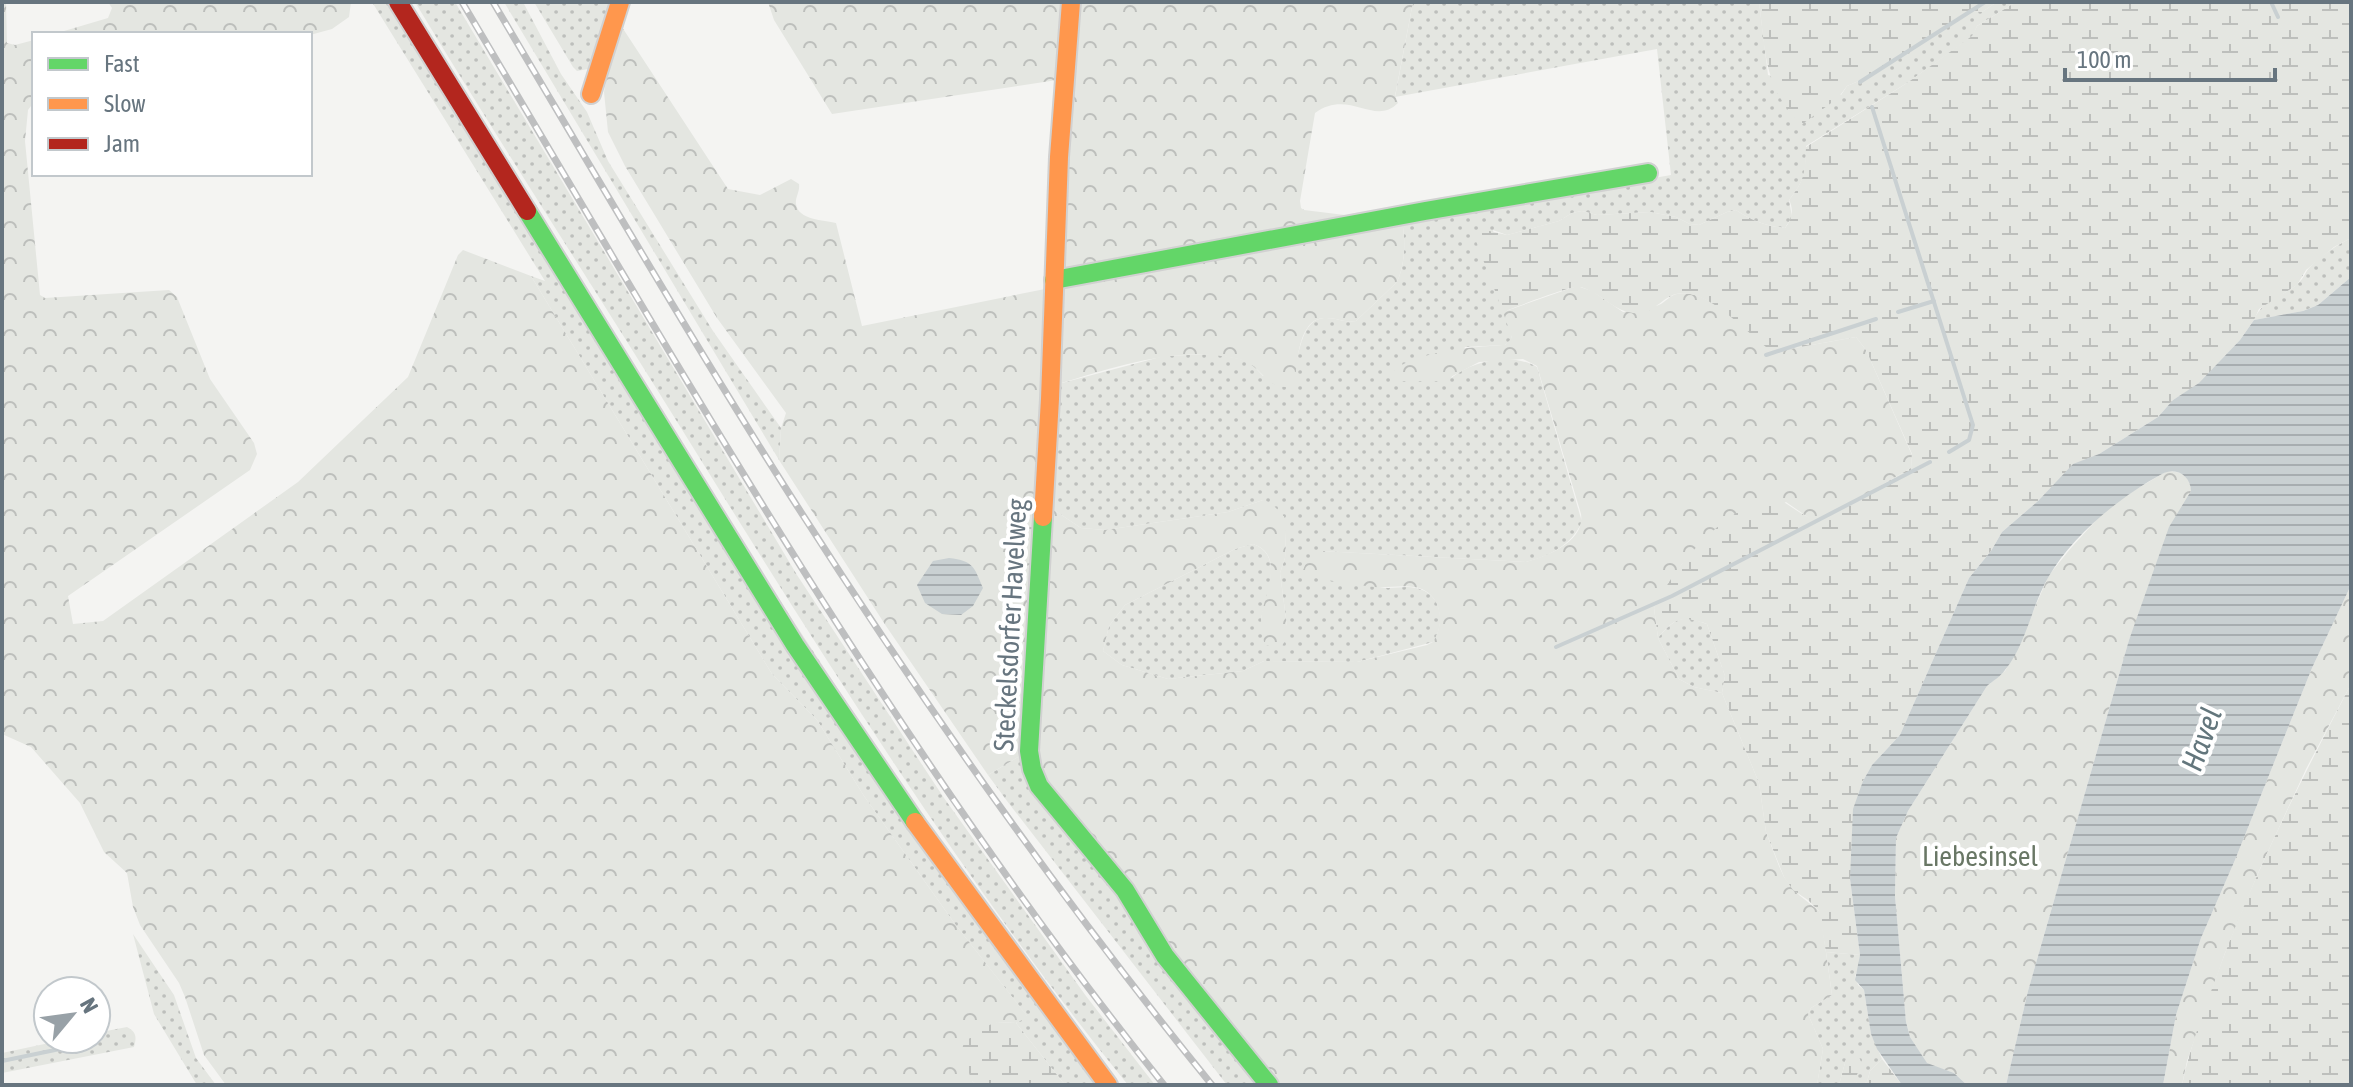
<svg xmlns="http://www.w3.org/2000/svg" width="2353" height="1087" viewBox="0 0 2353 1087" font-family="'Asap Condensed',sans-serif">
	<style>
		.grass { fill: url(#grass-dots) }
		.forest { fill: url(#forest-crowns) }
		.wetland { fill: url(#wetland-marsh) }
		.water { fill: url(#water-rules) }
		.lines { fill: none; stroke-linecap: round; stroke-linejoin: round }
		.stream { stroke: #c9d0d2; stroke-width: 4 }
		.fast-casing { stroke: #d1d1d1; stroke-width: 22 }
		.slow-casing { stroke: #d1d1d1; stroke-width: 22 }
		.jam-casing { stroke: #d1d1d1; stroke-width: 22 }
		.fast { stroke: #63d668; stroke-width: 18 }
		.slow { stroke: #ff974d; stroke-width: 18 }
		.jam { stroke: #b3261e; stroke-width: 18 }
		.rail-casing { stroke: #bebfc0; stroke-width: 7 }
		.rail { stroke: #fff; stroke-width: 4; stroke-dasharray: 12; stroke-linecap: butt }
		.labels { text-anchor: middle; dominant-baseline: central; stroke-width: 8; stroke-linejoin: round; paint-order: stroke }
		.street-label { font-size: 28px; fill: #67757f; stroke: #fff }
		.park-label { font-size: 28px; fill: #697765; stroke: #fff }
		.water-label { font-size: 30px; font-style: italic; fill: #63767c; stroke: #fff }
	</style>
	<defs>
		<pattern id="grass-dots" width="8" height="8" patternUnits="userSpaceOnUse" patternTransform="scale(2)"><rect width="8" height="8" fill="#e4e6e1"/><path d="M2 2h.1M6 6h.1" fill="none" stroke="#bdbfbc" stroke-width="1.8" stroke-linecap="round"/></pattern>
		<pattern id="forest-crowns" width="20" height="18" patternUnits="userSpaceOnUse" patternTransform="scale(2)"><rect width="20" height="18" fill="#e4e6e1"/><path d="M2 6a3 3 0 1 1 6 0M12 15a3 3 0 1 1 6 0" fill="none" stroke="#bdbfbc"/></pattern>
		<pattern id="wetland-marsh" width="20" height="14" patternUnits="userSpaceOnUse" patternTransform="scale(2)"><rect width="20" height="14" fill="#e4e6e1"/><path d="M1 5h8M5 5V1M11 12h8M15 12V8" fill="none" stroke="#bdbfbc"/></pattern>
		<pattern id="water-rules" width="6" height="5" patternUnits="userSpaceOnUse" patternTransform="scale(2)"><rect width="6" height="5" fill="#c9d0d2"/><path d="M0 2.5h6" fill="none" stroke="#a7adb0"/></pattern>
	</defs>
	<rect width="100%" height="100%" fill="#f4f4f2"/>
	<path class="grass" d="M372,2h15l711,1083h-33l-49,-62 11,-7 -72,-92 -91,-128 -47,-76 -45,-46 -241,-398 14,5z
		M415,2h40l342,573 147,223 142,198 69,89h-27c-167,-206 -308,-433 -447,-657 -88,-142 -180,-283 -266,-426z
		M504,2h19l38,72 26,38 21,49 105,170 68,97 -2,32z
		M534,2h78l-24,67 -11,2 -4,-4z
		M1413,2h346l9,73 73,20 6,-9 28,-12 94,-61 6,-2 7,1 15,-10h19l-39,24 -4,10 -66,47 -101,63c0,26 -1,34 -17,54l3,17 -7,11c-19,-2 -33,-7 -49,-18l-9,2 -28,13 -9,-1 -14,-7 -26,-5 -53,3 -15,-4 -10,2 -13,8 -52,14 -14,-5 19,109 -7,6 -40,2 -14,31c23,-18 60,-26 86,-11l45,155c-11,24 -33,34 -56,40l-205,-11c12,8 47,34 58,36 12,3 25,-2 37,1 26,5 30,35 17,54l-76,20 -93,-1 -21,10 -75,8 -46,-14 -19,-14 6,-25 16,-21 110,-56 18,-5c32,11 13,51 8,75l26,7 -7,-53 5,-15 1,-26 -23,-32 -35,12 -123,18 -24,-2 -30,-20 7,-124 106,-28 50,-2 26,5 10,3 13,14 34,-18c4,-14 8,-39 27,-40 11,-1 21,5 32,3l40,-38c9,-14 10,-45 6,-61l269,-47 -14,-126 -262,48z
		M2351,238v39l-33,28 -15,6 -49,9c10,-24 34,-23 48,-41 3,-4 4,-8 7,-11 12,-13 27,-22 42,-30z
		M1689,618l18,6 18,52 -3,17 -28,-6 -15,-8 -21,-41c10,-12 16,-19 31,-20z
		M1023,754l238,331h-34l-220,-284 -19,-26z
		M133,934l41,61 22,63 20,27h-19l-43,-71z
		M1826,952l34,3 -1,12 -4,9 3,9 6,5 7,44 11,25 -12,12 -3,11 -6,3 -8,-4 -7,-22 -7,26h-22l6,-36 -15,-35 3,-6 21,-13z
		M127,1027c9,5 10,9 7,20l-132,26v-20l66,-14h28v-6z"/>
	<path class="forest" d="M2,2h4l1,41 8,2 19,-5v62l-6,8 -3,31 15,154 5,3 124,-8 8,7 33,82 44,64 3,11 -7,16 -182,126 5,28 30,-3 195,-139 110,-105 50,-122 5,-5 68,26 241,398 45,46 47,76 91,128 73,93 -12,6 -19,-1 -25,59 5,4h-751l-22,-30 -19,-58 -6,-14 -39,-58 -7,-18 -6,-34 -23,-21 -24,-49 -49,-56 -29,-13z
		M108,2h243l-2,15 -17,12 -22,6 -256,-1 54,-16 4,-10z
		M768,2h295l-6,78 -225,34 -58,-94z
		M1079,2h334l-18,94 3,7c-24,24 -49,-15 -83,10l-15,88 1,7 3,2 98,12c4,16 3,47 -6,61l-40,38c-11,2 -21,-4 -32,-3 -26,1 -27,47 -29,65l-5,4c-27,1 -28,-23 -52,-28 -61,-14 -122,8 -180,25l1,-122z
		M618,21l110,168 32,6 31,-16 8,5c1,8 -4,13 -3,20 2,16 28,16 40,19l26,103 183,-37 -22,465 -35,21 -102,-149 -107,-166 2,-32 5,-15 -69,-95 -92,-152 -17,-34 -4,-40z
		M1577,286l15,5 31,21c12,-2 27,-3 38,-8 5,-3 10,-9 16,-10 31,-7 75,41 96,58l83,-15 10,13 46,105 -1,13 -91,53 -8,-1 -26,-18 -104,62 -28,44 4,30 21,41 15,8 28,6 37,90 7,49 13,34 5,11 15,18 20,16 2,6 11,78 -21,13 -3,6 15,35 -6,36h-540l-228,-297 -11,-36 13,-244 30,20 24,2 123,-18 35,-12 8,3 13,13 2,16 -1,26 -5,15 7,53 -1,13 -4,7 -4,2 -13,-3c-3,-9 -4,-17 -4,-26 3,-25 25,-64 -8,-75l-18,5 -110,56 -16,21 -6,25 19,14 46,14 75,-8 21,-10 93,1 70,-17 6,-3c13,-20 8,-51 -19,-55 -13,-2 -26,1 -39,0 -23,-2 -46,-7 -69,-11l-3,-6 3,-7 15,-12 205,11c21,-6 59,-20 55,-48l-44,-148 -14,-7 -44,3 -36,19h-45l-7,-6c13,-23 89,-29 114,-30l7,-7 -9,-26z
		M2167,471c13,0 25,5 24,20l-62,149 -101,351 -22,94h-39l-13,-12 -27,-9 -17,-27 -4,-15 -11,-126 1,-58 12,-27 79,-125 18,-15 9,-16 35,-80 22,-27 28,-31 21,-18z
		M2351,585v99l-45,85 -47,102 -34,82 -38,108 -5,24h-19l13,-70 25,-77 34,-78 77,-192z"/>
	<path class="wetland" d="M1759,2h238l-15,10 -7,-1 -6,2 -94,61 -28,12 -9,12 -37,27c-38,-40 -35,-71 -42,-123z
		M2016,2h335v236l-17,9 -28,23 -9,15 -38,24 -5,11 -14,20 -41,44 -26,16 -15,17 -59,37 -26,11 -35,36 -36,31 -11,19 -22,27 -69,157 -28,30 -9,16 -13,98 10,76 -34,-3 -7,-41 -11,-11 -15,-10 -9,-13 -18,-45 -7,-49 -37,-90 3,-17 -18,-52c-25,-8 -32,-7 -49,14l-4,-30c24,-47 67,-96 118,-112 15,6 33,23 48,25l91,-53 1,-14 -46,-104 -10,-13 -83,15c-23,-15 -65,-66 -97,-58 -15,4 -24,22 -43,19 -17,-2 -28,-15 -43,-22 -4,-2 -7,-4 -12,-4 -9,-1 -62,20 -75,25l-27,-71 3,-9 6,-2 22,5 52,-14 13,-8 10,-2 15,4 53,-3 26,5 14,7 9,1 28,-13 9,-2c16,11 30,16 49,18 7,-8 9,-19 4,-28 16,-20 16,-28 17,-53l101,-64 65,-47 5,-10z
		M2351,684v401h-169c7,-34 19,-67 31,-99 37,-105 87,-204 138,-302z
		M997,1022l19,1 49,62h-88l-5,-4 -11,-29 3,-9 18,-15z
		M1855,1056l4,1 3,7 -8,17 7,4 6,-3 3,-11 12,-12 20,26h-63l7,-26z"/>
	<path class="water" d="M2351,277v308l-39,83 -77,192 -34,78 -25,77 -13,70h-157l22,-94 101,-351 40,-113 22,-36c0,-15 -15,-25 -29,-17 -41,22 -89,61 -113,102 -17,28 -23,69 -44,94 -4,6 -12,11 -18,16l-79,125 -12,27 -1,58 11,126 4,15 17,26 27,10 13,12h-65l-25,-36 -6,-15 -7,-44 -9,-10 5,-25 -10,-76 3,-70 10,-28 9,-16 28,-30 69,-157 22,-27 11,-19 36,-31 35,-37 26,-10 59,-37 15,-17 26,-17 41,-43 14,-20 49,-9 15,-6z
		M949,558c25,3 25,9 34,30l-10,18 -12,9 -19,-1 -17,-11 -8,-18 16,-24z"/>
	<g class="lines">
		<path class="stream" d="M2271,2l7,15
			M1860,82l125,-80
			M1872,107l101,318 -4,15 -20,12
			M1898,312l36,-11
			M1766,355l110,-36
			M1556,647l116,-51 258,-134
			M2,1061l82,-17"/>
		<defs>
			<path id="fast" d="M527,211l268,434 120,177
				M1054,280l371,-69 223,-38
				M1043,517l-14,234 3,18 7,17 86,104 40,66 104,129"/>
			<path id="slow" d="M591,94l29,-92
				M1043,517l7,-118 9,-242 12,-155
				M915,822l193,263"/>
			<path id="jam" d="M398,2l129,209"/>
		</defs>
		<use href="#fast" class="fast-casing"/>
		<use href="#slow" class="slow-casing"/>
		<use href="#jam" class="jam-casing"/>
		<use href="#fast" class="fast"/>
		<use href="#slow" class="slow"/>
		<use href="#jam" class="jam"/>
		<defs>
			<path id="rail" d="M462,2c220,370 432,746 702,1083
				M493,2c98,165 194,331 297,493 130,204 269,402 422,590"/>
		</defs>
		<use href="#rail" class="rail-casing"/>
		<use href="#rail" class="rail"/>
	</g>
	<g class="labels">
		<g class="street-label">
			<text transform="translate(1010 625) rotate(-87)">Steckelsdorfer Havelweg</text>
		</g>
		<g class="park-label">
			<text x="1980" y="856">Liebesinsel</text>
		</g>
		<g class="water-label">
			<text transform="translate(2201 739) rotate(-70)">Havel</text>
		</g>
	</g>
	<rect width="2353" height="1087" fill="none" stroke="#67757f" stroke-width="8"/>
	<rect x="32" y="32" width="280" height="144" fill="#ffffff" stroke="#c2c8cc" stroke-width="2"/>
	<rect x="48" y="58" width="40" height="12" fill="#63d668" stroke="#c2c8cc" stroke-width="2"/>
	<text x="104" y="72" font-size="24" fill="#67757f">Fast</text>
	<rect x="48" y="98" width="40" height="12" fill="#ff974d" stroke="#c2c8cc" stroke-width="2"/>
	<text x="104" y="112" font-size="24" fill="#67757f">Slow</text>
	<rect x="48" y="138" width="40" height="12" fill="#b3261e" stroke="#c2c8cc" stroke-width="2"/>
	<text x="104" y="152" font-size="24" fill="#67757f">Jam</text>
	<g transform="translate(72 1015) rotate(61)"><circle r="38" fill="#ffffff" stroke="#c2c8cc" stroke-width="2"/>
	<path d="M0-6L14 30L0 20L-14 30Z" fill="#98a1a7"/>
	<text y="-12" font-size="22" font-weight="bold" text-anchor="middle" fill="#67757f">N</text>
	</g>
	<path d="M2065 68v12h210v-12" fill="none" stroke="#67757f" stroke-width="4"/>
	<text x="2077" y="68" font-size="24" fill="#67757f" stroke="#ffffff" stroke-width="6" paint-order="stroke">100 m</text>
</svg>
